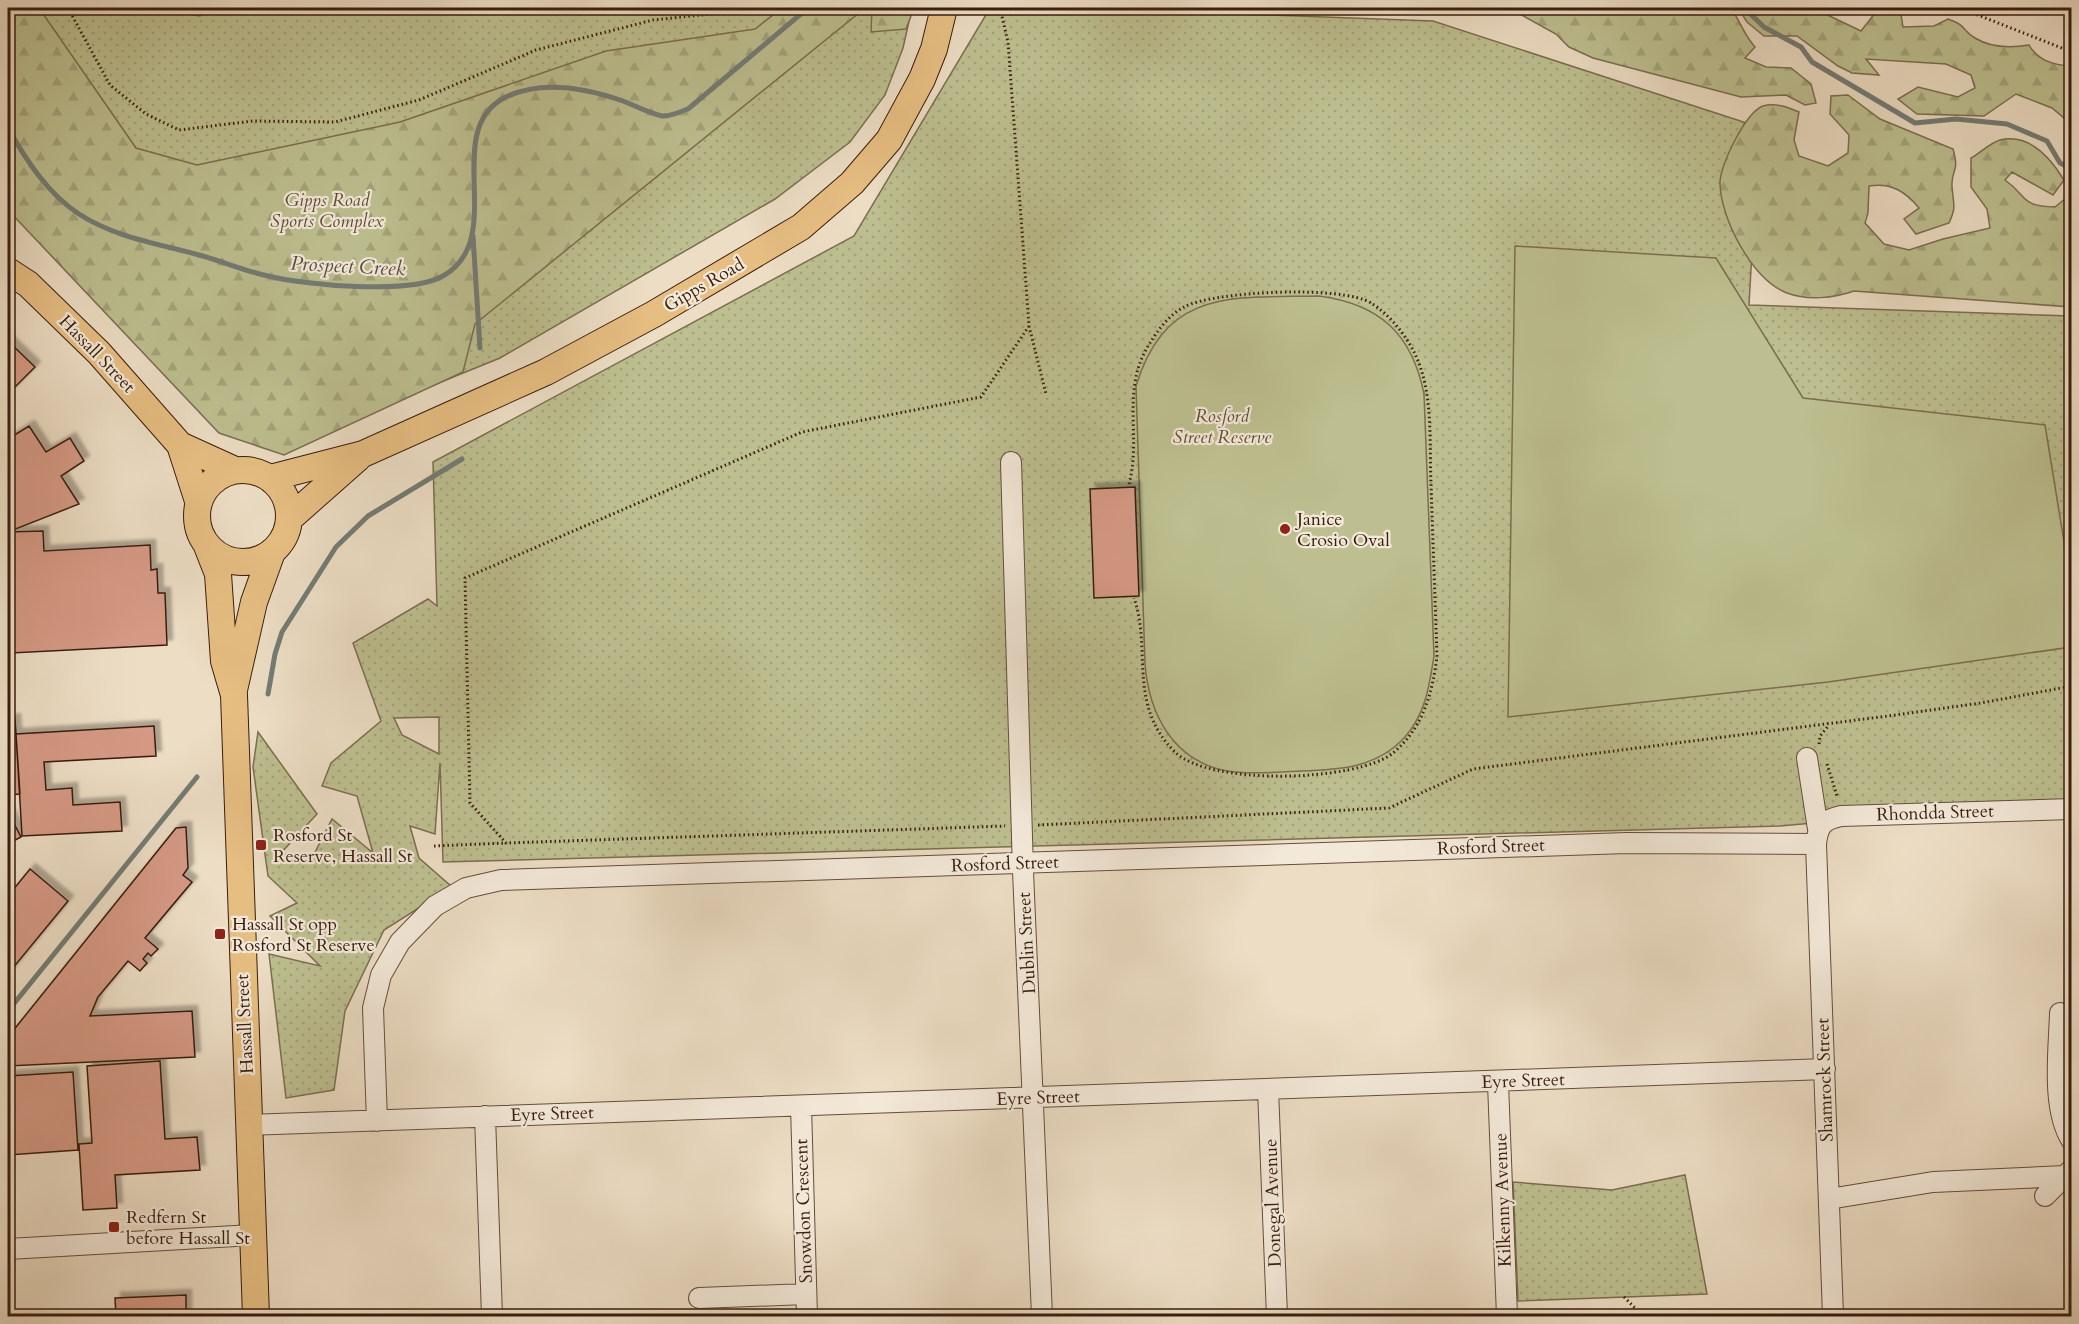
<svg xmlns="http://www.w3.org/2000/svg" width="2079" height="1324" viewBox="0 0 2079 1324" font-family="Cardo,serif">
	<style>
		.grass { fill: url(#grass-dots); stroke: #7b6e4f; stroke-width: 1.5; fill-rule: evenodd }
		.forest { fill: url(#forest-firs); stroke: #7b6e4f; stroke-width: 1.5 }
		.garden { fill: #bdbf90; stroke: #7b6e4f; stroke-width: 1.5 }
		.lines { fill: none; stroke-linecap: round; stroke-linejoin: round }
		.stream { stroke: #737c75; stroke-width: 5 }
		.building { fill: #d59984; stroke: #391d0e; stroke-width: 1.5; filter: url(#shadow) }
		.minor-casing { stroke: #664d3c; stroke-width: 22 }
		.major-casing { stroke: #391d0e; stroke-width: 28 }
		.path { stroke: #391d0e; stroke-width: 3; stroke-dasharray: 1.5 3; stroke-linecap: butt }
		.minor { stroke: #f3e9d9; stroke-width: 20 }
		.major { stroke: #e6be82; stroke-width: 26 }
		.poi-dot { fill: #8f2418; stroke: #f3e9d9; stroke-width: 2 }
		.labels { text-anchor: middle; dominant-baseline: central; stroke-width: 4.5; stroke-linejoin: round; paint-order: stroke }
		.park-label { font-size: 18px; font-style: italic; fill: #614e35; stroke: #f3e9d9 }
		.street-label { font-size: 18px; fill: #391d0e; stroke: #f3e9d9 }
		.poi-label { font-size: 18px; fill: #391d0e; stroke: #f3e9d9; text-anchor: start }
		.water-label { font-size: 20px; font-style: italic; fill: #564c42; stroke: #f3e9d9 }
	</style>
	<defs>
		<pattern id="grass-dots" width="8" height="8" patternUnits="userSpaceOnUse" patternTransform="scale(1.5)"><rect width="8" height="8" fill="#bdbf90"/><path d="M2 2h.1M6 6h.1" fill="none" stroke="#a3a47b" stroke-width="1.8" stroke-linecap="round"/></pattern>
		<pattern id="forest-firs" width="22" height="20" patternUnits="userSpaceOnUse" patternTransform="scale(1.5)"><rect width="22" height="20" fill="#bdbf90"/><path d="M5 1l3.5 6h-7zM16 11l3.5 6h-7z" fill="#a3a47b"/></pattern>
		<filter id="shadow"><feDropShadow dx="5.5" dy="-5.5" stdDeviation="1.5" flood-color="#0004"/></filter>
	</defs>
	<rect width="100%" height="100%" fill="#ecddc4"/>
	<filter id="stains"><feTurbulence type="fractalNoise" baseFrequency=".00333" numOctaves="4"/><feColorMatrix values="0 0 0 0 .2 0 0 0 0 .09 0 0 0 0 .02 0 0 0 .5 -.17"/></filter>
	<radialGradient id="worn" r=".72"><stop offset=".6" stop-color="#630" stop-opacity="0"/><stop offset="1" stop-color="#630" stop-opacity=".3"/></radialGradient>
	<path class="grass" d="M8,8h904l-9,40 -18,47 -35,47 -75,57 -275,159 -214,87z
		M990,8h86l357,13 326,106 -10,178 322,11v484l-291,26 -1337,36 -3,-99 -5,71 -25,-8 9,32 33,29 -68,43 -39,81 -11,79 -48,8 -17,-144 51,12 -50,-50 27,-13 -29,-27 -15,-109 5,-35 59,82 -36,39 29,9 22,-43 41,34 -16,-57 -35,-10 9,-23 50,-42 -28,-78 75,-44 9,7 -4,-144 421,-226zM439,717v37l-37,-19 -8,-17z
		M1685,1175l22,119 -189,7 -5,-119 99,8z"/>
	<path class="forest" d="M8,8h31l97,140 61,17 203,-43 206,-71 149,-22 27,-21h83l-390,316 -12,48 -179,83 -65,-22 -211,-223z
		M872,8h42l-8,21 -35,3z
		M1509,8h222c9,13 13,27 24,39l-10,11 21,9 25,1 20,16 5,19 -11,2 -19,-10 -45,2 -148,-39 -24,-11 -13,-13z
		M1738,8h75l48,23 18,-23h21l3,19 31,-1 14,-7c20,7 14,12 27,19 16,10 36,10 54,7 9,16 25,20 42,21v62l-1,-5 -18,-15 -36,-14 -32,22 -67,-2 -19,-15 20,-12 40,10 17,-9 -4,-13 -25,-11 -80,-5 13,16 -27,-2 -14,-7 -41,-30h-33l-17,-14z
		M1848,95l32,24 73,30c7,24 -2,20 -1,37 1,18 5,20 -3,37l-33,11 -12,-15 15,-11c-13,-16 -28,-26 -50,-22l-1,27 -3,10 19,21 25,6 34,-11 47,-11 -3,-19 -16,-22v-29c9,-5 19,-15 29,-18 29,-7 50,17 64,40l-11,15 -41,-23 -7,8c23,16 14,26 50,27l16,-13v113l-217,-16c-20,7 -46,10 -67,2 -34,-13 -66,-73 -67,-109 -1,-18 26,-72 43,-78 12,-4 26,2 36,6l-5,28 5,16 29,10 20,-13 1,-18 -19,-21 1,-18z"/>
	<path class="garden" d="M150,8h62l-12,8z
		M1515,246l201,12 87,140 242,27 26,160v62l-243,35 -320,35z
		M1319,296c61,8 93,38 105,98l10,262c-5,30 -8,57 -29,81 -28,31 -66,33 -105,34 -23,1 -50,4 -73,0 -54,-10 -78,-57 -82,-107l-9,-278c30,-99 98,-88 183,-90z"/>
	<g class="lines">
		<path class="stream" d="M1744,8l20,19 37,20 11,15 103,61 41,-4 51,5 40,17 13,22 12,6
			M8,128c18,32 40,66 71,86 37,24 78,29 120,41 23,6 45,16 69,21 37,9 142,19 175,0 66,-37 -3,-144 61,-178 37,-19 82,-10 119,3 13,5 26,12 39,15 7,1 18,-4 26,-7l120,-101
			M473,236l7,112
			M268,694l7,-40 7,-22 54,-85 32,-31 94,-57
			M8,1011l189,-234"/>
	</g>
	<path class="building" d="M8,341l27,26 -27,27z
		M29,426l17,26 24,-14 14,23 -23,15 18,28 -71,28v-93z
		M1135,487l4,109 -45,2 -4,-109z
		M43,531l1,20 106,-6 1,25 6,-1 1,24h7l2,52 -156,8 -3,-121z
		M8,583l3,70 -3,1z
		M15,719l5,75 -12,1v-75z
		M154,726l2,30 -112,6 2,28 26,-2 1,17 47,-3 2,29 -100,5 -6,-102z
		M8,812l13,25 -13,7z
		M186,827l2,41 -5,7 9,7 -47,56 13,11 -7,7 -3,-3 -5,6 4,4 -7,8 -12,-10 -30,36 -8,19 102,-5 3,46 -187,9v-29l168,-209z
		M30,869l38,32 -60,73v-78z
		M160,1061l5,78 32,-2 3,33 -85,5 2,33 -34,2 -4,-66 13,-1 -5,-77z
		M73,1072l5,78 -70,5v-79z
		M186,1295v21h-70l-1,-18z"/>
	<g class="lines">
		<defs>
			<path id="minor" d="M1011,462l12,409 19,445
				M1807,758l11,71
				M2060,1013c-1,37 -9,96 12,128
				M1498,1083l9,233
				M1268,1089l9,227
				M801,1106l6,210
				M485,1116l7,200
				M377,1121l-4,-113 8,-33 19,-33 35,-36 31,-18 35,-8 1126,-37 189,1
				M250,1125l1575,-56
				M2045,1196l25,-25
				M1829,1199l104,-17 132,-6
				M8,1249l245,-14
				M699,1298l107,-4
				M1833,1316l-17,-472c2,-18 6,-24 25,-28l231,-7"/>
			<path id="major" d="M8,271l20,13 71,69 81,92 55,25
				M180,445l18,56
				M197 516a46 46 0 1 1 92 0a46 46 0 1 1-92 0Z
				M270,478l93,-24 183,-82 108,-58 147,-87 51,-44 37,-43 33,-61 12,-30 10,-41
				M289,519l69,-61
				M207,546l11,28 6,87 10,34 22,621
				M234,690l20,-88 18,-50"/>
		</defs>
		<use href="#minor" class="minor-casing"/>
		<use href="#major" class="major-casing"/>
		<path class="path" d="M68,8l42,77 36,29 33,16 74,-9 82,1 84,-22 117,-50 117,-30 86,-9 6,-3
			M1000,8l8,34 21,284 -48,71 -179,35 -337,146 5,225 36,40 499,-17
			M1960,8l112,44
			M1029,326l17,68
			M1129,484c13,-47 -9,-96 21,-141 8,-13 20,-29 34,-36 30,-16 158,-22 187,-4 18,11 35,32 44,51 19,40 14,88 16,130 2,58 4,115 6,173 -5,37 -14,71 -44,96 -36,29 -184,33 -218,-1 -48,-47 -23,-103 -41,-154
			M1819,744l1,-8 9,-11
			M1827,764l10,32
			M1038,825l351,-17 84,-39 415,-53 93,-13 91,-17
			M434,846l72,-3
			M1624,1297l19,19"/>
		<use href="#minor" class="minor"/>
		<use href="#major" class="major"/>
	</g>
	<g class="poi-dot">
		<circle cx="1285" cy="529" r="6"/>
		<rect x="255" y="839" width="12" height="12" rx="3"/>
		<rect x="214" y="928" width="12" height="12" rx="3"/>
		<rect x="108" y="1221" width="12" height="12" rx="3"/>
	</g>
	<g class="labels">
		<g class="park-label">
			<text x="327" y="200">Gipps Road<tspan x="327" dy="21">Sports Complex</tspan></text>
			<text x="1222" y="416">Rosford<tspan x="1222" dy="21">Street Reserve</tspan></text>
		</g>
		<g class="street-label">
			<text transform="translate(704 285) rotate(-30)">Gipps Road</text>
			<text transform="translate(97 354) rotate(46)">Hassall Street</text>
			<text transform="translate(1935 813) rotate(-2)">Rhondda Street</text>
			<text transform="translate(1491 847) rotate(-2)">Rosford Street</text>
			<text transform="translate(1005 864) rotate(-2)">Rosford Street</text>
			<text transform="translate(1027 943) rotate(-93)">Dublin Street</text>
			<text transform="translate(245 1024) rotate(-93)">Hassall Street</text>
			<text transform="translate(1825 1080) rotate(-92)">Shamrock Street</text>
			<text transform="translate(1523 1081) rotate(-2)">Eyre Street</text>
			<text transform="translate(1038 1098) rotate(-2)">Eyre Street</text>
			<text transform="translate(552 1114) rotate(-2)">Eyre Street</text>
			<text transform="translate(1503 1200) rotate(-92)">Kilkenny Avenue</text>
			<text transform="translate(1273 1203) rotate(-92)">Donegal Avenue</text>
			<text transform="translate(804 1211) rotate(-92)">Snowdon Crescent</text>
		</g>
		<g class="poi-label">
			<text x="1297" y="519">Janice<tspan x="1297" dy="21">Crosio Oval</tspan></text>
			<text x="273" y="835">Rosford St<tspan x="273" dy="21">Reserve, Hassall St</tspan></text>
			<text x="232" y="924">Hassall St opp<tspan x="232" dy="21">Rosford St Reserve</tspan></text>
			<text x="126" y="1217">Redfern St<tspan x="126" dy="21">before Hassall St</tspan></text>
		</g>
		<g class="water-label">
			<text transform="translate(348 266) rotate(3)">Prospect Creek</text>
		</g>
	</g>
	<rect width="2079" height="1324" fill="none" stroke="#ecddc4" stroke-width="30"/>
	<rect x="9" y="9" width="2061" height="1306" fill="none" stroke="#391d0e" stroke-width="3"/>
	<rect x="15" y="15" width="2049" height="1294" fill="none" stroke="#391d0e" stroke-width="1.5"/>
	<rect width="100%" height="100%" filter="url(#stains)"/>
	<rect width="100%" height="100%" fill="url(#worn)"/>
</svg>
